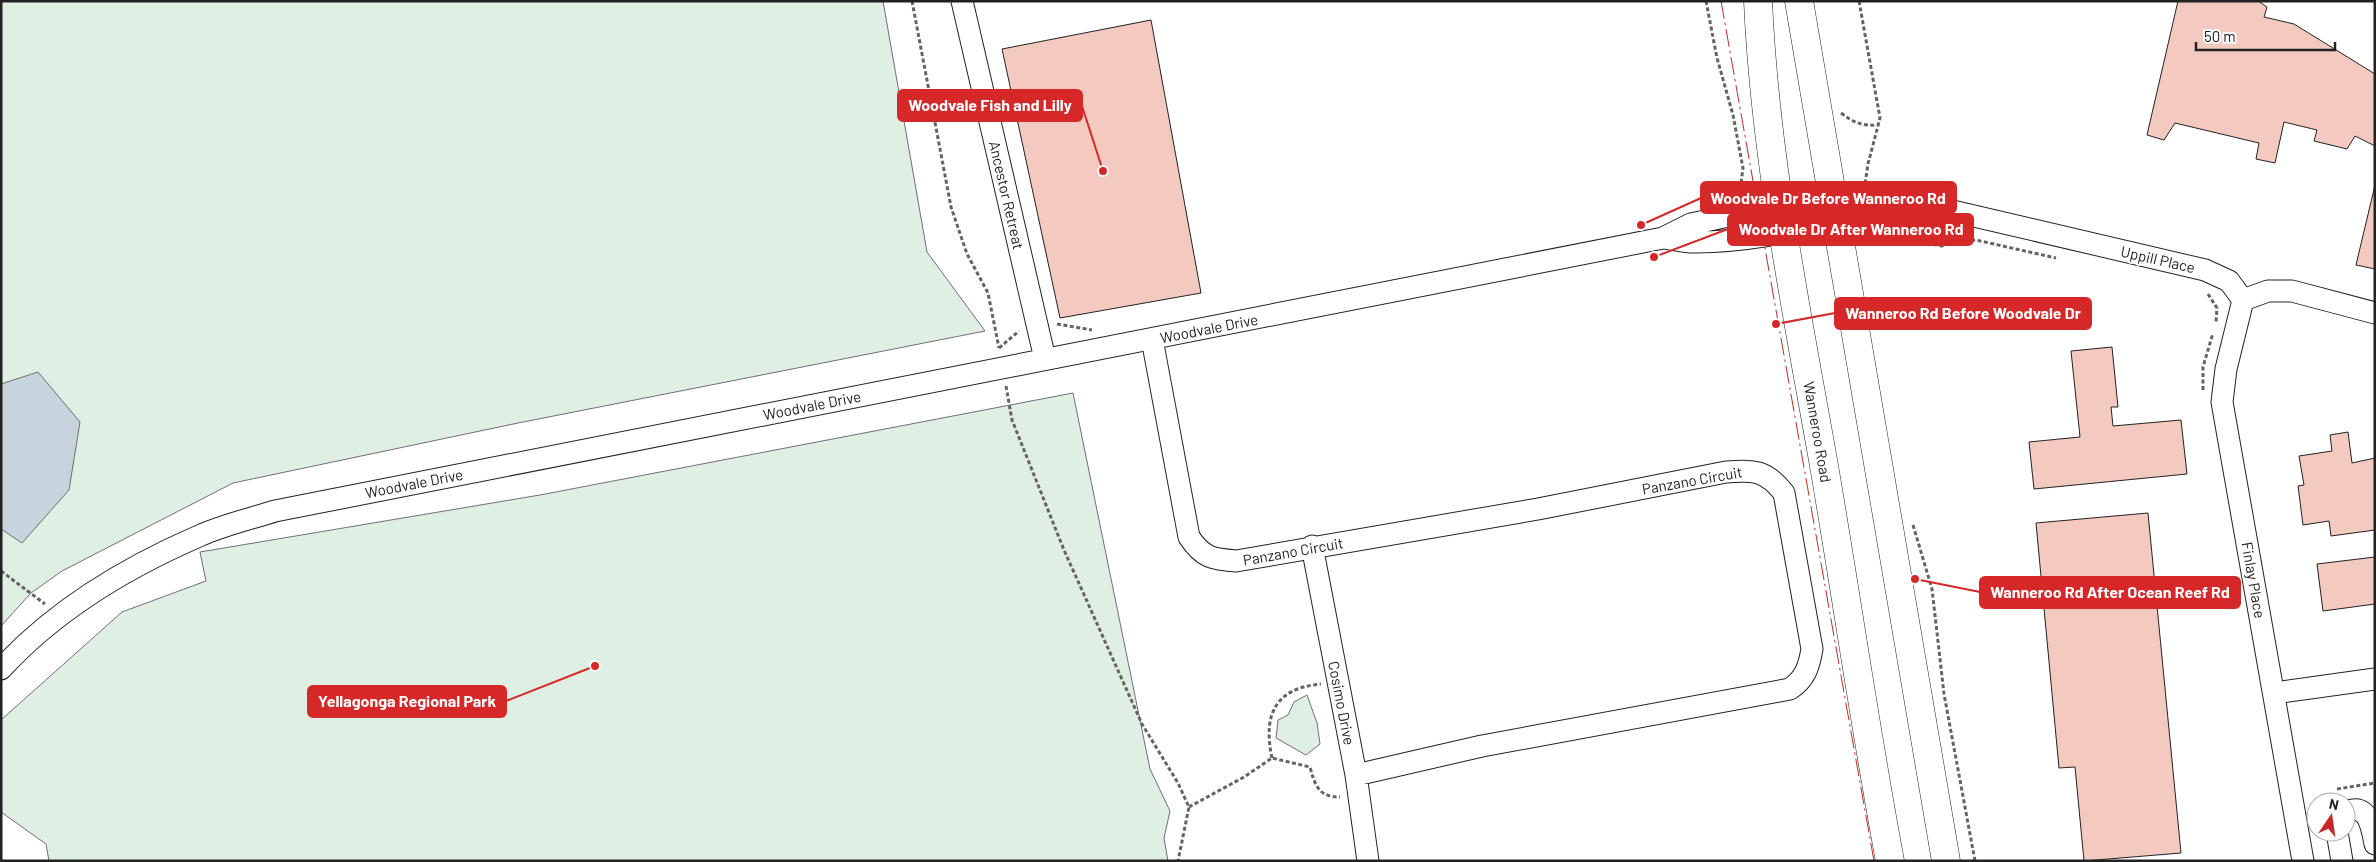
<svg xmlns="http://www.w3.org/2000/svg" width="2376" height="862" viewBox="0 0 2376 862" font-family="Barlow,sans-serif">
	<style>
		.green { fill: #e0efe3; stroke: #6f6f6f }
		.water { fill: #c7d3dd; stroke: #6f6f6f }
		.building { fill: #f3c9c0; stroke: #222 }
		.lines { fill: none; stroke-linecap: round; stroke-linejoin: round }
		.minor-casing { stroke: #222; stroke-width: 23 }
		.highway-casing { stroke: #222; stroke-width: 29 }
		.path { stroke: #646464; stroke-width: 3; stroke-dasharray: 4 2.5; stroke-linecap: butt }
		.minor { stroke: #fff; stroke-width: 21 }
		.highway { stroke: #fff; stroke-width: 28 }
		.power { stroke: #c62828; stroke-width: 1; stroke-dasharray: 18 4 2.5 4; stroke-linecap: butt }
		.labels { text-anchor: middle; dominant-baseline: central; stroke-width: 4; stroke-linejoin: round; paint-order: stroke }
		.street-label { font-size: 15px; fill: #222; stroke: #fff }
		.leader { fill: none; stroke: #d62828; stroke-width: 2 }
		.callout-dot { fill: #d62828; stroke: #fff; stroke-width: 2 }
		.callout { fill: #d62828; stroke: #d62828; stroke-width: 2 }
		.callout-label { font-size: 16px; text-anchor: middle; font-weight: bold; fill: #fff }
	</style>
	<rect width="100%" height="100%" fill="#fff"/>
	<path class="green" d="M1,1h882l44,251 58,79 -467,92 -285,60 -171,88 -31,22 -30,33z
		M1073,393l77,376 20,42 -6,27 4,23h-1119l-3,-17 -45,-32v-92l121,-108 84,-31 -6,-29 340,-57z
		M1307,695l10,28 3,21 -14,11 -30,-17 2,-18 10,-5 6,-13z"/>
	<path class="water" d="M38,372l42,50 -11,68 -47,53 -21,-14v-145z"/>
	<path class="building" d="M2178,1h80l9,6 -3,10 30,7 81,50v72l-20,-10 -8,13 -33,-8 3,-11 -33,-8 -9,41 -19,-4 3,-16 -84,-20 -11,17 -17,-5z
		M1151,20l50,273 -141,25 -58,-269z
		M2375,185v84l-19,-4z
		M2112,347l6,60h-7l2,19 68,-6 6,54 -153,15 -5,-47 51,-5 -9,-86z
		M2348,432l4,31 23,-5v72l-44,6 -2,-15 -26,4 -5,-39 6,-1 -5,-29 33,-5 -2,-16z
		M2148,513l33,340 -97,8 -9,-94 -16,1 -23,-245z
		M2375,557v47l-52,7 -6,-47z"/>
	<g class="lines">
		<defs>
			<path id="minor" d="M962,1l83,358
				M1931,206l274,64 24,11 14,19 25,-9h24l83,22
				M1663,238c11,1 23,5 34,4 47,0 93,-10 138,-20
				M2243,300l-17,69 -4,33 81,459
				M1152,339l37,198c14,21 23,22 47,24l302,-52 188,-37c28,-2 40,-2 58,21l28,156c-3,18 -7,30 -22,40l-308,57 -126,29
				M1312,546l44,229 12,86
				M1,669c55,-60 124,-101 198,-133 24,-11 51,-17 76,-25l1388,-273 28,-14 140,-30
				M2274,693l101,-14
				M2346,812c22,-10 26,15 29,32
				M2337,832l5,29"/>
			<path id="highway" d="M1758,1c7,155 38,307 65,459 23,133 42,268 67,401
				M1799,1l147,860"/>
		</defs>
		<use href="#minor" class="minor-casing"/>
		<use href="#highway" class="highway-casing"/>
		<path class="path" d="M912,1l39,206 16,47 21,39 11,55
			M1706,1l11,57 16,57 10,53 -2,15 -7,12
			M1859,1l21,117 -12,46 -8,54
			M1841,113c13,10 21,13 38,12
			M1864,192l21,10 18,29 16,11 23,4 12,-4 22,-2 80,18
			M2208,294l9,14 -1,14
			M1057,324l35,6
			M999,348l20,-17
			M1006,386l6,34 52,130 78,174 36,59 11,24 -11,54
			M2203,390v-23l10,-34
			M1913,525l19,64 12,105 31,167
			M1,571l44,33
			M1272,758c-9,-42 2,-70 49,-74
			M2337,789l38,-6
			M1189,807l55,-30 28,-19 38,9c5,18 8,30 30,30"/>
		<use href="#minor" class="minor"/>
		<use href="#highway" class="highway"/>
		<path class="power" d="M1721,1l153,860"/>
	</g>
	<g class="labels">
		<g class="street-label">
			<text transform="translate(1007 195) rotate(77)">Ancestor Retreat</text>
			<text transform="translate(2158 259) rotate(13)">Uppill Place</text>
			<text transform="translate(1209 328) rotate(-11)">Woodvale Drive</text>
			<text transform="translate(812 405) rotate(-11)">Woodvale Drive</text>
			<text transform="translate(1818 432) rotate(80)">Wanneroo Road</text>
			<text transform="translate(1692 480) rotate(-10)">Panzano Circuit</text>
			<text transform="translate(414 483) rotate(-11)">Woodvale Drive</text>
			<text transform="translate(1293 551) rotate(-10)">Panzano Circuit</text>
			<text transform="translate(2254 580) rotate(80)">Finlay Place</text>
			<text transform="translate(1342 703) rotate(79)">Cosimo Drive</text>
		</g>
	</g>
	<path class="leader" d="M1103 171L1082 106M1641 225L1701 198M1654 257L1728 229M1776 324L1835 313M1915 579L1980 592M595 666L506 701"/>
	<g class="callout-dot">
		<circle cx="1103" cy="171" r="5"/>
		<circle cx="1641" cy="225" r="5"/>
		<circle cx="1654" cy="257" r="5"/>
		<circle cx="1776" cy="324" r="5"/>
		<circle cx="1915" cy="579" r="5"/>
		<circle cx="595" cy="666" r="5"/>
	</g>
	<g class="callout">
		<rect x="898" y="90" width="184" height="31" rx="5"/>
		<rect x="1701" y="182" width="255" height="31" rx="5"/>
		<rect x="1728" y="214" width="245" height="31" rx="5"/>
		<rect x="1835" y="298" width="256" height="31" rx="5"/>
		<rect x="1980" y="577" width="260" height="31" rx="5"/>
		<rect x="308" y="686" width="198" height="31" rx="5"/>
	</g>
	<g class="callout-label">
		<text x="990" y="111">Woodvale Fish and Lilly</text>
		<text x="1828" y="204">Woodvale Dr Before Wanneroo Rd</text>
		<text x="1851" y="235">Woodvale Dr After Wanneroo Rd</text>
		<text x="1963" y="319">Wanneroo Rd Before Woodvale Dr</text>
		<text x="2110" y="598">Wanneroo Rd After Ocean Reef Rd</text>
		<text x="407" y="707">Yellagonga Regional Park</text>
	</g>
	<rect width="2376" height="862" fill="none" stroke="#222222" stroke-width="5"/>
	<g transform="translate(2331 817) rotate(13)"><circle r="24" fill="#ffffff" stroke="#a7a7a7"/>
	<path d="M0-4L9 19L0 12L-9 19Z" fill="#c62828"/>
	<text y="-8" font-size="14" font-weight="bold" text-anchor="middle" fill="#222222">N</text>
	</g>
	<path d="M2196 42v8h139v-8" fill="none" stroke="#222222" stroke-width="2.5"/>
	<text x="2204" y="42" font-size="15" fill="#222222" stroke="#ffffff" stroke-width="4" paint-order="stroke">50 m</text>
</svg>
